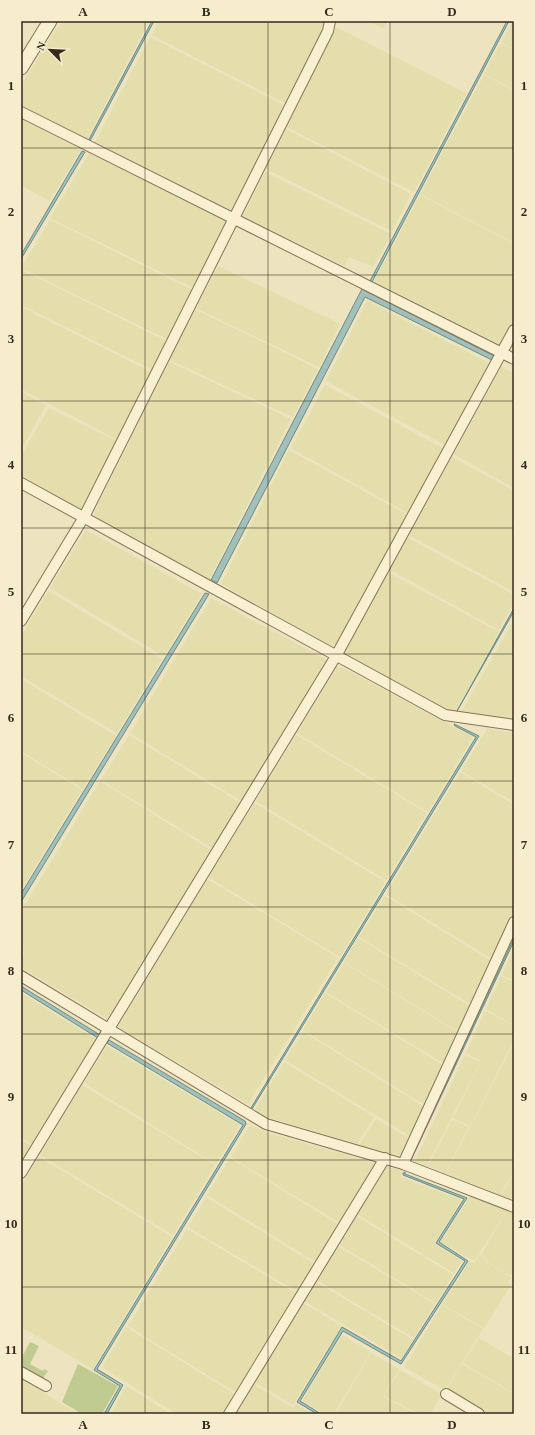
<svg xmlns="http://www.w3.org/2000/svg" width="535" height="1435" viewBox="0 0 535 1435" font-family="'Times New Roman',serif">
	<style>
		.farmland { fill: #e3deac }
		.green { fill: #c0cb92 }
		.water { fill: #a2bfb9; stroke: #698c86 }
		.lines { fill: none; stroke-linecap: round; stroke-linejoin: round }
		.minor-casing { stroke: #867357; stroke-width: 12 }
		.tertiary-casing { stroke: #867357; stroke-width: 15 }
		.minor { stroke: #f9f0d1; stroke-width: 10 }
		.tertiary { stroke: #f9f0d1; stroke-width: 13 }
		.grid { fill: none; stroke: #352a1c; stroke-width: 1; stroke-opacity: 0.55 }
		.neatline { fill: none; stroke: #352a1c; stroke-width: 1.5 }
		.grid-label { font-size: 13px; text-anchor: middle; font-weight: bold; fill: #352a1c }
	</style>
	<rect width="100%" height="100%" fill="#ede3be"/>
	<path class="farmland" d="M64,21h85l-62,118 -66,-34v-20l33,-53z
		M159,21h168l-3,12 -37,71 -135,-69z
		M369,21h18l-3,8z
		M513,21h1v28l-12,-7z
		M336,27l130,66 -52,99 -127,-65z
		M150,37l135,69 -52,105 -138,-69z
		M501,43l13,7v40l-30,-16z
		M484,75l30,16v152l-94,-49z
		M21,118l60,32 -32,51 -28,-16z
		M286,129l125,65 -19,37 -126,-62z
		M89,153l138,69 -33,66 -144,-70z
		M265,172l126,62 -18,33 -24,-10 -5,9 -101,-50z
		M420,195l94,49v78l-13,23 -128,-62z
		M50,220l143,70 -24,50 -148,-72z
		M218,266l122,58 -21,43 -123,-59z
		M21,270l147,72 -15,28 -132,-65z
		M367,301l122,62 -44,82 -119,-64z
		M21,307l132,66 -35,67 -97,-51z
		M194,309l124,60 -25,48 -123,-57z
		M169,362l122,57 -82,161 -113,-61 -1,-3v-5z
		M501,367l13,6v115l-60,-34z
		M325,385l119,64 -36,64 -117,-65z
		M21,392l25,13 -25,44z
		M49,408l69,34 -36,70 -61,-34v-22z
		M289,450l118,65 -70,129 -7,1 -109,-61z
		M452,457l62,34v101l-105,-57z
		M86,530l116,64 -38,62 -114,-68z
		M406,537l108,58v7l-15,28 -110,-61z
		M387,572l112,60 -43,78 -4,1 -8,-3 -100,-55z
		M48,591l114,68 -45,74 -96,-57v-40z
		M211,598l116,62 -84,142 -113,-69z
		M514,620v99l-52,-8z
		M337,667l8,2 128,68 -45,75 -131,-79z
		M21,679l95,57 -33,53 -62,-38z
		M487,729l27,4v69l-53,-31z
		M129,735l113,69 -28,45 -113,-69z
		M296,735l131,78 -41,67 -130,-79z
		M21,753l61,37 -61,100z
		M460,772l54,33v105l-22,49 -106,-65z
		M100,781l112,70 -103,169 -88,-53v-8l4,-6 -4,-3v-39z
		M254,803l131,79 -45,75 -132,-80z
		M207,879l131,79 -90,146 -130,-77z
		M385,896l106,65 -19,44 -113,-68z
		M358,938l113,69 -12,25 -115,-70z
		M514,948v32l-12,-5z
		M344,963l115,70 -14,31 -119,-72z
		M501,976l13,6v43l-28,-16z
		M21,993l76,47 -63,105 -13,-7z
		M325,993l119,73 -19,39 -122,-75z
		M485,1011l29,15v14l-44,86 -17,-8 28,-57 -15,-8z
		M303,1032l121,75 -14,29 -125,-76z
		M514,1043v128l-14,24 -54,-22z
		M107,1046l133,79 -24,39 -132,-81z
		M465,1055l15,7 -53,104 -12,-5z
		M284,1062l90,55 -17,27 -67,-20 -23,-7 -12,-7z
		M82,1085l133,80 -42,70 -133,-80z
		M376,1119l32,19 -8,18 -41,-11z
		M452,1120l17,7 -24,46 -17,-7z
		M250,1125l18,8 108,30 -36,60 -109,-66z
		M21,1140l11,6 -11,19z
		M39,1157l133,80 -79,132 -72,-42v-141z
		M230,1158l109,67 -23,37 -109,-67z
		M387,1166l16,5 -3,6 62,23 -28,43 28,18 -8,12 -97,-59z
		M514,1173v27l-13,-5z
		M472,1194l37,14 -35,53 -34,-19z
		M206,1197l108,67 -16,28 -110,-65z
		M509,1208l5,2v60l-4,6 -22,-14 -7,-8z
		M356,1216l97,59 -17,28 -98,-59z
		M187,1229l110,65 -60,99 -109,-67z
		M337,1246l98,58 -21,34 -97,-58z
		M480,1254l7,8 24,16 -3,4 3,3 -27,43 -42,-24 27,-42 5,1z
		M316,1282l97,58 -12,18 -97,-57z
		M303,1303l38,23 -48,79 -38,-23z
		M442,1305l41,24 -38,61 -41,-23z
		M126,1327l110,68 -12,19h-47l-75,-47z
		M342,1335l29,17 -37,62h-9l-23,-13z
		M479,1338l35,21v34l-51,-30z
		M371,1353l28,16 -16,28 34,17h-81z
		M462,1364l52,30v20h-26l-42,-24z
		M400,1370l42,24 -12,20h-11l-35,-18z
		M21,1379l57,35h-57z
		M254,1385l39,23 3,-4 16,10h-76z
		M126,1386l45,28h-60z"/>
	<path class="green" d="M30,1342l9,4 -9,18 13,7 1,-2 4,2 -6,9 -21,-13v-8z
		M78,1364l40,22 -16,28h-20l-20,-12z"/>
	<path class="water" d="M152,21h2l-64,120h-2z
		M507,21h2l-137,261 -2,-1z
		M82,151l3,1 -64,107v-4z
		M362,289l132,67 -2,4 -127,-63 -148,286 -6,-3z
		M205,593l4,1 -188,308v-8z
		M514,608v3l-57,100z
		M454,724l25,12 -227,373 -1,-1 225,-371 -21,-11z
		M513,940l1,1 -103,219h-1z
		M21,986l79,49 -2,3 -77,-48z
		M109,1040l136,81 1,3 -149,245 26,16 -16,29h-3l16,-28 -26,-16 149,-245 -136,-82z
		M405,1172v2l62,24 -28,44 29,19 -67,103 -58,-33 -43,70 21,13h-4l-20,-12 45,-75 59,34 64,-100 -29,-18 28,-44 -61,-24v-2z"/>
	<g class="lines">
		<defs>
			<path id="minor" d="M21,112l493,247
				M21,483l424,232 69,10
				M21,621l63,-104 244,-486 2,-10
				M21,976l245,148 137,40 111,43
				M403,1164l111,-242
				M21,1173l315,-517 178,-326
				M21,1372l25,14
				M446,1394l33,20
				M229,1414l156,-256"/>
			<path id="tertiary" d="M21,68l29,-47"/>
		</defs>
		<use href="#minor" class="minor-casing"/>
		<use href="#tertiary" class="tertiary-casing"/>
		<use href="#minor" class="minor"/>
		<use href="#tertiary" class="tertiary"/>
	</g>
	<path class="grid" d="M145,21v1393M268,21v1393M390,21v1393M21,148h493M21,275h493M21,401h493M21,528h493M21,654h493M21,781h493M21,907h493M21,1034h493M21,1160h493M21,1287h493"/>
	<rect width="535" height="1435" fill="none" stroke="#f5edce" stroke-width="44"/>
	<g transform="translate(50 50) rotate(294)" stroke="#f5edce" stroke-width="3" paint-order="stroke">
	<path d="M0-3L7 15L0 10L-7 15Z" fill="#352a1c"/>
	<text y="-6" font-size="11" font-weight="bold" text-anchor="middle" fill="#352a1c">N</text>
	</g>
	<rect x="22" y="22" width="491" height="1391" class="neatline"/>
	<g class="grid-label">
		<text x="83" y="16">A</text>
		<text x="206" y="16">B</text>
		<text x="329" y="16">C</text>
		<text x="452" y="16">D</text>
		<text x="11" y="90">1</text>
		<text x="524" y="90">1</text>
		<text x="11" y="216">2</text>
		<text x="524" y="216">2</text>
		<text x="11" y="343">3</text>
		<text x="524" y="343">3</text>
		<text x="11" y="469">4</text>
		<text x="524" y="469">4</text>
		<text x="11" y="596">5</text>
		<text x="524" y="596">5</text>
		<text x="11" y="722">6</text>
		<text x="524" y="722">6</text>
		<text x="11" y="849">7</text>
		<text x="524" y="849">7</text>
		<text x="11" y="975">8</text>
		<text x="524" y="975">8</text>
		<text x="11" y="1101">9</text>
		<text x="524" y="1101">9</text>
		<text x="11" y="1228">10</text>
		<text x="524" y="1228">10</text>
		<text x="11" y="1354">11</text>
		<text x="524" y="1354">11</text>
		<text x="83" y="1429">A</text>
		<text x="206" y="1429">B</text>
		<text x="329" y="1429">C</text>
		<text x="452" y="1429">D</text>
	</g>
</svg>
